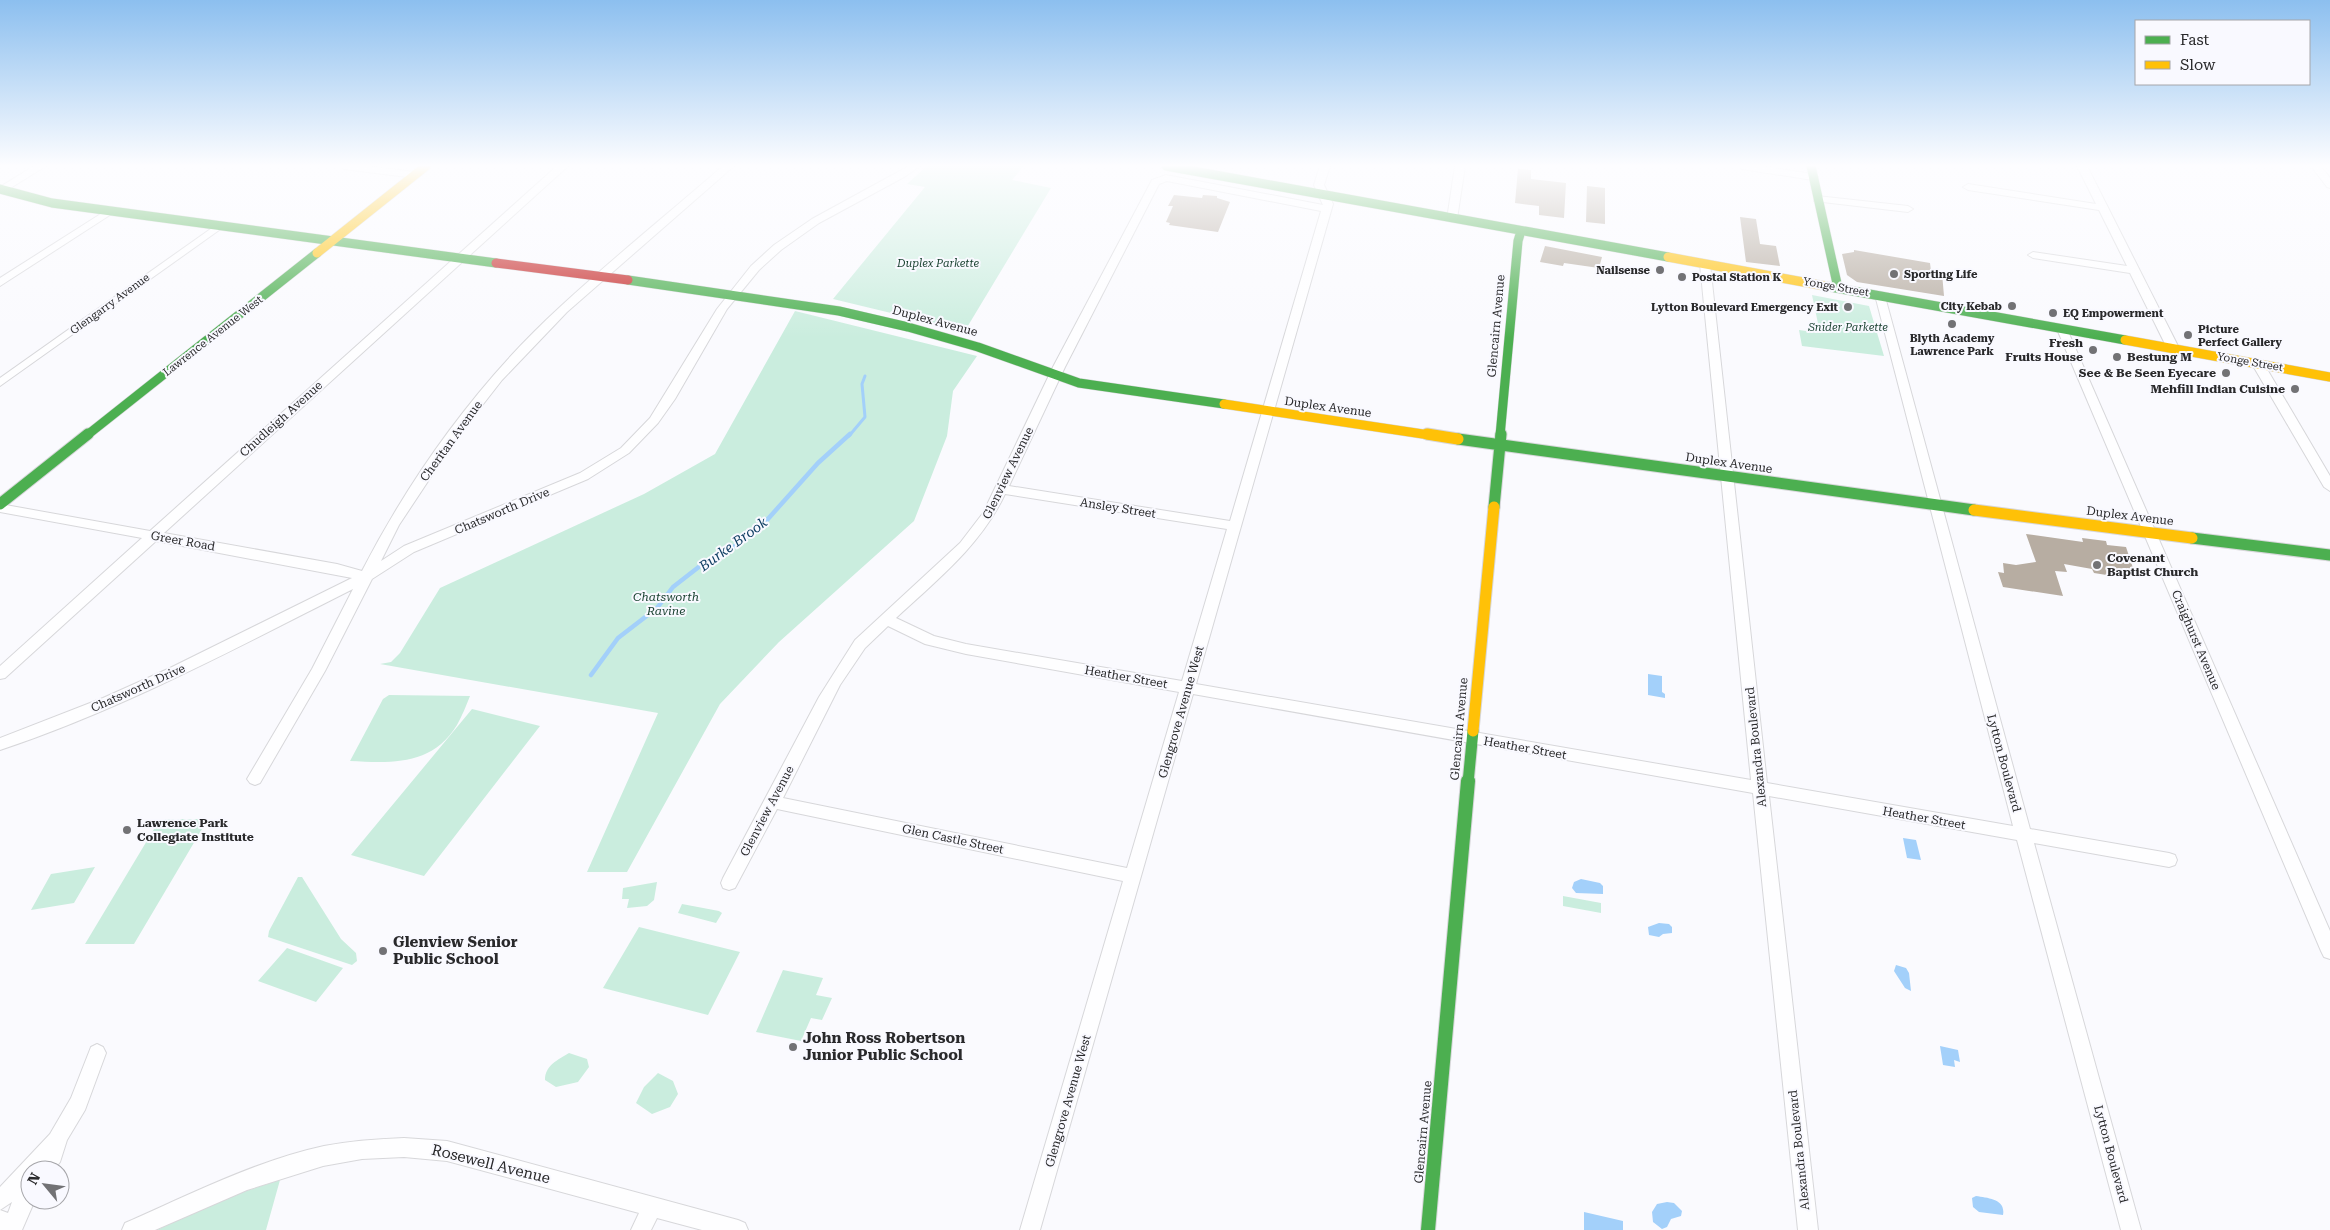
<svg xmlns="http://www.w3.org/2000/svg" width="2330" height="1230" viewBox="0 0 2330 1230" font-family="'Roboto Serif',serif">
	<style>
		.green { fill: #caedde }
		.water { fill: #a3d0fa }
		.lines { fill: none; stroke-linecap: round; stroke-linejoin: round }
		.stream-far1 { stroke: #a3d0fa; stroke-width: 3 }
		.stream { stroke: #a3d0fa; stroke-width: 4.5 }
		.building { fill: #b7ada2 }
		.street-casing { stroke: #d7d7da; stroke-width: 2 }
		.fast-far2-casing { stroke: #d7d7da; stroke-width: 10 }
		.fast-far1-casing { stroke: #d7d7da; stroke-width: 13 }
		.fast-casing { stroke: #d7d7da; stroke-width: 16 }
		.slow-far1-casing { stroke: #d7d7da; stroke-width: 10 }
		.slow-casing { stroke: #d7d7da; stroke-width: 13 }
		.jam-casing { stroke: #d7d7da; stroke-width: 10 }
		.street { fill: #fefeff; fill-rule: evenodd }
		.fast-far2 { stroke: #4caf50; stroke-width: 9 }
		.fast-far1 { stroke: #4caf50; stroke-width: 11 }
		.fast { stroke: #4caf50; stroke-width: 14 }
		.slow-far1 { stroke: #ffc107; stroke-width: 9 }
		.slow { stroke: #ffc107; stroke-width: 11 }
		.jam { stroke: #c62828; stroke-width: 9 }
		.poi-dot { fill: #727275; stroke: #f9f9ff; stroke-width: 2 }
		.labels { text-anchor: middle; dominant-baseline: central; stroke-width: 4; stroke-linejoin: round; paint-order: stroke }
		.far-park-label { font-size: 11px; font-style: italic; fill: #173f2e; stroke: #f9f9ff }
		.far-poi-label { font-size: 11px; font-weight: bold; fill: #29292b; stroke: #f9f9ff; text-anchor: start }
		.far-street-label { font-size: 11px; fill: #29292b; stroke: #f9f9ff }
		.street-label { font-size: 12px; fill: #29292b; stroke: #f9f9ff }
		.poi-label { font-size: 12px; font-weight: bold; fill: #29292b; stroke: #f9f9ff; text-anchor: end }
		.park-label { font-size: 12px; font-style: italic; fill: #173f2e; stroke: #f9f9ff }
		.water-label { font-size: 14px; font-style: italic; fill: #0f3e63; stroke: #f9f9ff }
		.near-poi-label { font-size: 15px; font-weight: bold; fill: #29292b; stroke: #f9f9ff; text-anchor: start }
		.near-street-label { font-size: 15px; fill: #29292b; stroke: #f9f9ff }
	</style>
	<rect width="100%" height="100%" fill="#fafafe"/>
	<path class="green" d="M927,166h97l-12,14 39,8 -88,146 -43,-14 -87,-21 92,-112 -18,-3z
		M1812,295l57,11 15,50 -82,-10 -3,-16 21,3z
		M795,311l182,45 -24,35 -6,45 -33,85 -135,121 -59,62 -93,168h-40l71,-159 -278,-49 11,-2 9,-9 40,-65 204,-94 71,-40z
		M389,695l81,1c-4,10 -8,20 -13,29 -25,41 -65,38 -107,36l33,-62z
		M472,709l68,17 -116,150 -73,-21z
		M160,819h48l-74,125h-49z
		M95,867l-21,36 -43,7 20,-36z
		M298,877h4l39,62 15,14 1,8 -5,4 -84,-28 1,-6z
		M657,882l-3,18 -7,6 -20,2 2,-9h-7l1,-11z
		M1563,896l38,7v10l-38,-7z
		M682,904l37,7 3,2 -6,10 -38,-10z
		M639,927l101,25 -32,63 -105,-27z
		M287,948l56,20 -27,34 -58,-21z
		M783,970l40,8 -7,17 16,3 -10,22 -11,-2 -10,23 -45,-9z
		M569,1053l18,6 2,8 -11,15 -22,5 -11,-7c0,-15 13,-20 24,-27z
		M658,1073l15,8 5,13 -8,13 -18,7 -16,-11 8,-16z
		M280,1180l-14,50h-109l67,-32z"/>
	<path class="water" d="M1648,674l14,2v16l3,2v4l-17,-3z
		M1903,838l13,2 5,20 -14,-2z
		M1581,879l19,4 3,3v8l-27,-1 -4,-5 2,-6z
		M1659,923l10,1 3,3v6l-9,1 -4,3 -10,-2 -1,-8z
		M1896,965l10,3 3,5 2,18 -6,-3 -11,-17z
		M1940,1046l18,4 2,12 -6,-2 1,7 -12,-2z
		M1976,1196c12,2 30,3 27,19l-24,-3 -6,-5 -1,-9z
		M1667,1202l7,1 8,8 -1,5 -10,3 -4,8 -5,2 -9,-7 -1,-10 5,-8z
		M1584,1212l39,9v9h-39z"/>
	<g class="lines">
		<path class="stream-far1" d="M849,436l16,-19 -3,-33 3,-8"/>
		<path class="stream" d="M591,675l27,-37 39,-30 16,-21 27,-21 35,-20 32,-26 51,-57 32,-29"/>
	</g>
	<path class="building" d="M1518,169l13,1v9l35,4 -2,35 -25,-3v-9l-24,-3z
		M1587,186l18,2v36l-19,-2z
		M1174,195l28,3 1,-3 14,1v2l13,4 -12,30 -49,-7 1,-2 -4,-1 7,-16h-5z
		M1740,217l16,2 4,25 16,2 4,20 -34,-4z
		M1545,246l57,11 -3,11 -35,-5 -1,3 -23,-4z
		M1854,250l76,13 1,8 11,2 2,23 -87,-14 -10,-7 -5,-21 12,-2z
		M2026,534l57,8 -1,-4 24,3 1,4 19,2 10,30 -18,-4 1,4 -25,-4 -2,-4 -28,-5 3,8 -12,-1 8,25 -60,-9 -5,-15 6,1 -1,-10 13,2 20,-3z"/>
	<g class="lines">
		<defs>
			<path id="street" d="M34,166h12l-42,26 -4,1v-6z
				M339,166h27l49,6 5,3 -5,3 -71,-9z
				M557,166h11l-404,367 173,31 25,7c50,-97 117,-190 198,-264 53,-49 109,-94 163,-141h11l-167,146 -65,68 -46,59 -57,86 -18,36 23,-15 176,-73 41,-25 29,-30 67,-109 34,-43 23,-21 38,-26 97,-53h11l-16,11 -85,46 -38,27 -22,20 -32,39 -52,90 -17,24 -29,30 -41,26 -174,73 -42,27 -47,92 -65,112 -5,2 -5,-2 -3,-4 65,-110 41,-80c-115,58 -230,120 -353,161v-12l103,-40 67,-30 182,-90 -196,-37 -151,137 -5,1v-13l142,-128 -142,-26v-8l150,27z
				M1320,166h10l-6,19 9,19 -137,480 555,96 -51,-516 5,-3 5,3 57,519 246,43 -138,-531 1,-2h8l146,536 139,24 6,2 2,5 -2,5 -6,2 -135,-24 107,387h-20l-104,-390 -248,-44 49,434h-20l-45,-437 -560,-99 -153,536h-20l103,-349 -346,-72 -42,79 -6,2 -6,-2 -2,-5 2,-5 96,-181 36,-57 105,-97 23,-30 70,-146 99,-187 14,-5 157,30 -9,-20zM1167,181l154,30 -91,310 -221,-35 56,-119 94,-183zM1005,494l222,35 -45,152 -216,-37 -32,-8 -38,-18c41,-38 85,-73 109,-124zM888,626l37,18 41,10 213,38 -52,176 -344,-70 57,-113 25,-37z
				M1455,166h10l-8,53 -5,3 -5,-3z
				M1737,166h23l53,8 5,3 -5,3 -71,-11z
				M2077,166h10l92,182 -2,2h-8l-2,-2 -37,-75 -97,-15 -5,-3 5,-3 94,14 -28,-56 -131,-20 -5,-3 5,-3 128,20z
				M2311,166h10l9,12v10l-3,-1z
				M1817,196l91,10 5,3 -5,3 -94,-11v-4z
				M110,208l5,3 -2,2 -113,73v-8z
				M219,223l5,3 -2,2 -222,158v-8z
				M2062,326l5,3 263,602v28l-6,-2 -3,-6 -264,-622z
				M2258,361l6,3 66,112v15l-6,-4 -72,-123z
				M97,1044l6,3 3,6 -21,57 -18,30 -7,22 -6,8h-24v30h5l-13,30h-22v-20l8,3 4,-11 -12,8v-23l50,-53 21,-36 20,-51z
				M404,1138l43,3 291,79 7,3 3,7h-46l-45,-12 -6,12h-20l8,-17 -192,-52 -43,-4 -42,2 -39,7 -76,24 -92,40h-33l3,-7c64,-28 130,-62 199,-77 27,-5 53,-7 80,-8z"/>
			<path id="fast-far2" d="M1166,166l502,91
				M1811,166l27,122
				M0,189l52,14 444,60
				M628,280l211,31 69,16 70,20 101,36 145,21
				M1825,286l300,54
				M86,436l231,-183
				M1500,436l18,-195 3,-10"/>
			<path id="fast-far1" d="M1458,439l516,71
				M0,504l88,-70
				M1494,507l7,-73
				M2192,538l138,17
				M1468,783l5,-52"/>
			<path id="fast" d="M1428,1230l40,-449"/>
			<path id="slow-far1" d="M317,253l109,-87
				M1668,257l157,29
				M2125,340l205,37
				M1224,404l212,32"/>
			<path id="slow" d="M1427,434l31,5
				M1974,510l218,28
				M1473,731l21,-224"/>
			<path id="jam" d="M496,263l132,17"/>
		</defs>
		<use href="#street" class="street-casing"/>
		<use href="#fast-far2" class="fast-far2-casing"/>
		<use href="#fast-far1" class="fast-far1-casing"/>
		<use href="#fast" class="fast-casing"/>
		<use href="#slow-far1" class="slow-far1-casing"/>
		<use href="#slow" class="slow-casing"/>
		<use href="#jam" class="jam-casing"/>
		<use href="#street" class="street"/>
		<use href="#fast-far2" class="fast-far2"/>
		<use href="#fast-far1" class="fast-far1"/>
		<use href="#fast" class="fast"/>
		<use href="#slow-far1" class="slow-far1"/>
		<use href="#slow" class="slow"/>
		<use href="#jam" class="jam"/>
	</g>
	<linearGradient id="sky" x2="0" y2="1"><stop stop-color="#8cbfef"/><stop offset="0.49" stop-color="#fdfdff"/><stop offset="1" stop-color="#fdfdff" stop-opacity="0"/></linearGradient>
	<rect width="2330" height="338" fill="url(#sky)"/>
	<g class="poi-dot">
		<circle cx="1660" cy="270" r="5"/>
		<circle cx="1894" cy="274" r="5"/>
		<circle cx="1682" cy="277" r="5"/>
		<circle cx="2012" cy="306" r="5"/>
		<circle cx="1848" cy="307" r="5"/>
		<circle cx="2053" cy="313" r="5"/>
		<circle cx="1952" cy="324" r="5"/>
		<circle cx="2188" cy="335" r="5"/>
		<circle cx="2093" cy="350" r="5"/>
		<circle cx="2117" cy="357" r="5"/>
		<circle cx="2226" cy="373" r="5"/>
		<circle cx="2295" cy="389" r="5"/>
		<circle cx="2097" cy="565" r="5"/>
		<circle cx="127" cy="830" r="5"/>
		<circle cx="383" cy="951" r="5"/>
		<circle cx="793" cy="1047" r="5"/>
	</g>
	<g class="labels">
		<g class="far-park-label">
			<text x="938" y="263">Duplex Parkette</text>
			<text x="1848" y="327">Snider Parkette</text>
		</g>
		<g class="far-poi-label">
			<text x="1650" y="270" text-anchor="end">Nailsense</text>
			<text x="1904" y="274">Sporting Life</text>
			<text x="1692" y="277">Postal Station K</text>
			<text x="2002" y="306" text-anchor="end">City Kebab</text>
			<text x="1838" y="307" text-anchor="end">Lytton Boulevard Emergency Exit</text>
			<text x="2063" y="313">EQ Empowerment</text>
			<text x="2198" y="329">Picture<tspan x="2198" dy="13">Perfect Gallery</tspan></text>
			<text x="1952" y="338" text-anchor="middle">Blyth Academy<tspan x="1952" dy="13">Lawrence Park</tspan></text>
		</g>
		<g class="far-street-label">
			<text transform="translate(1836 287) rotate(10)">Yonge Street</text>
			<text transform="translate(110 304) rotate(-36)">Glengarry Avenue</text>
			<text transform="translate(213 336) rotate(-38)">Lawrence Avenue West</text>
			<text transform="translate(2250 362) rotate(10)">Yonge Street</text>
		</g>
		<g class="street-label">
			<text transform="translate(935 321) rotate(15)">Duplex Avenue</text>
			<text transform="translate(1496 326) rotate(-85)">Glencairn Avenue</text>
			<text transform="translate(1328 407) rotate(8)">Duplex Avenue</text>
			<text transform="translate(281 419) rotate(-42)">Chudleigh Avenue</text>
			<text transform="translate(451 441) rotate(-54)">Cheritan Avenue</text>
			<text transform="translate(1729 463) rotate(8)">Duplex Avenue</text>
			<text transform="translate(1008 473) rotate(-64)">Glenview Avenue</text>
			<text transform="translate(1118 508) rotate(9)">Ansley Street</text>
			<text transform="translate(502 511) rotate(-23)">Chatsworth Drive</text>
			<text transform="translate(2130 516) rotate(7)">Duplex Avenue</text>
			<text transform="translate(183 541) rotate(10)">Greer Road</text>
			<text transform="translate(2196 640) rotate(67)">Craighurst Avenue</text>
			<text transform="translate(1126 677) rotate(10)">Heather Street</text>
			<text transform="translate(138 688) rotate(-24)">Chatsworth Drive</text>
			<text transform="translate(1181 712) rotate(-74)">Glengrove Avenue West</text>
			<text transform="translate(1459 729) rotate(-85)">Glencairn Avenue</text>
			<text transform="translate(1756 747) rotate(-96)">Alexandra Boulevard</text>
			<text transform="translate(1525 748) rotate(10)">Heather Street</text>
			<text transform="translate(2004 763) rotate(75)">Lytton Boulevard</text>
			<text transform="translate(767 811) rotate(-62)">Glenview Avenue</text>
			<text transform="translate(1924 818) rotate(10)">Heather Street</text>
			<text transform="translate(953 839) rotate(12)">Glen Castle Street</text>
			<text transform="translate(1068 1101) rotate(-74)">Glengrove Avenue West</text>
			<text transform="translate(1423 1132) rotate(-85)">Glencairn Avenue</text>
			<text transform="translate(1799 1150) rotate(-96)">Alexandra Boulevard</text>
			<text transform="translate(2111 1154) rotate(75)">Lytton Boulevard</text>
		</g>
		<g class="poi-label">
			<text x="2083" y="343">Fresh<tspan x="2083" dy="14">Fruits House</tspan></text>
			<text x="2127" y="357" text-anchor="start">Bestung M</text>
			<text x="2216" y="373">See &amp; Be Seen Eyecare</text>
			<text x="2285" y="389">Mehfill Indian Cuisine</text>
			<text x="2107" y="558" text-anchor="start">Covenant<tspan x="2107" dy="14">Baptist Church</tspan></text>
			<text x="137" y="823" text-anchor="start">Lawrence Park<tspan x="137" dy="14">Collegiate Institute</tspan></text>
		</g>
		<g class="park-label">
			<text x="666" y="597">Chatsworth<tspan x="666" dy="14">Ravine</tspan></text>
		</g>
		<g class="water-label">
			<text transform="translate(733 544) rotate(-36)">Burke Brook</text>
		</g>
		<g class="near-poi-label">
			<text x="393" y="942">Glenview Senior<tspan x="393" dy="17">Public School</tspan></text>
			<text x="803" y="1038">John Ross Robertson<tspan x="803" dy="17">Junior Public School</tspan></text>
		</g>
		<g class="near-street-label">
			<text transform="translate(491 1164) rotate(14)">Rosewell Avenue</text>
		</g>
	</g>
	<rect x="2135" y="20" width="175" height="65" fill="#f9f9ff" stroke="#a6a6aa"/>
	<rect x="2145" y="36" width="25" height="8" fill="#4caf50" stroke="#a6a6aa"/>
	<text x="2180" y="45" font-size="15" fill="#29292b">Fast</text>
	<rect x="2145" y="61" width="25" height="8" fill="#ffc107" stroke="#a6a6aa"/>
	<text x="2180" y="70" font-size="15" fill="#29292b">Slow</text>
	<g transform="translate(45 1185) rotate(299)"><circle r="24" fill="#f9f9ff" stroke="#a6a6aa"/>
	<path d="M0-4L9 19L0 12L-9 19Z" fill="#727275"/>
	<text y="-8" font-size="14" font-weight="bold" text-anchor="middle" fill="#29292b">N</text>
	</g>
</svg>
